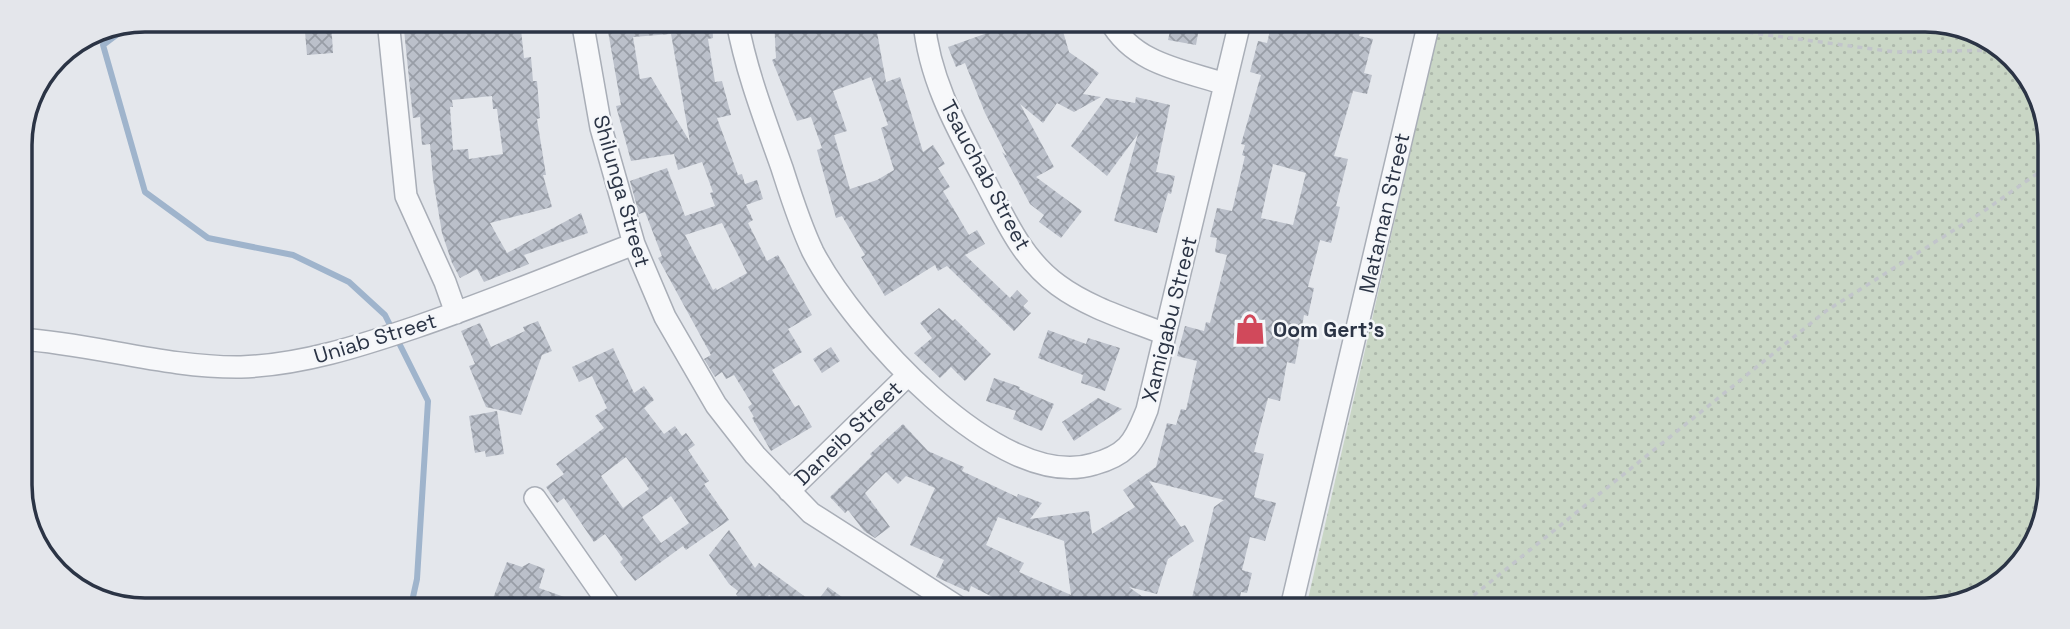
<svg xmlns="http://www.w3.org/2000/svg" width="2070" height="629" viewBox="0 0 2070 629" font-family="'Space Grotesk',sans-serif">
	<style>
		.grass { fill: url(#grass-dots) }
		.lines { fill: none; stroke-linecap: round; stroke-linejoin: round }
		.stream { stroke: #9fb4cc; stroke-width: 6 }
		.building { fill: url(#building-cross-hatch); fill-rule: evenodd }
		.minor-casing { stroke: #a9aeb7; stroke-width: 24 }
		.path { stroke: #c2c5cb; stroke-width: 3.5; stroke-dasharray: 5 5; stroke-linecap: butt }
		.minor { stroke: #f7f8fa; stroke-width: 21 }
		.labels { text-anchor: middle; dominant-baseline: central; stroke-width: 5; stroke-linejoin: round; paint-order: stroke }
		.street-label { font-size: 21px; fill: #2b3445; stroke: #f4f6f9 }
		.poi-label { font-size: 21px; font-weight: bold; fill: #2b3445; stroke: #f4f6f9; text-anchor: start }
		.rim { fill: none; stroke: #2b3445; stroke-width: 3.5 }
	</style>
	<defs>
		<pattern id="grass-dots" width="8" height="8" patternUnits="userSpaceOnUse" patternTransform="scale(1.75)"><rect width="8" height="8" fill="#c9d6c5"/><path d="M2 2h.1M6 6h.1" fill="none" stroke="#adb8ab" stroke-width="1.8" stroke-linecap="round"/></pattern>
		<pattern id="building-cross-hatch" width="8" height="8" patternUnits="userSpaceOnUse" patternTransform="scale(1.75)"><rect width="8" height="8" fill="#bbc0ca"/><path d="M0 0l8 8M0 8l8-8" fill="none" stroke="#989da6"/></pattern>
	</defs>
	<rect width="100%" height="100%" fill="#e4e7ec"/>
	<path class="grass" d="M1440,22l517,1 57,33 34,65 -1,395 -39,63 -75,31 -627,-2z"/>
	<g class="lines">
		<path class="stream" d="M135,21l-32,24 42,147 63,46 85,17 56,27 36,33 43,86 -11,178 -6,27"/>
	</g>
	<path class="building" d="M304,20h27l2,33 -26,2z
		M403,20h45v3l72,-3 4,38 7,-1 2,24h4l3,37 -3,1 9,56h-3l9,32 -62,16 17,30 74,-40 7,20 -64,22 5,9 -45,18 -7,-13 -17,9 -8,-15 -10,-30 -9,-54 -3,-35 -8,1 -2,-28 -7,1zM492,96l1,13h4l6,45 -34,5 -1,-10 -15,1 -3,-43h3l-1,-7z
		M606,20l106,1 1,17 -5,1 7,43 7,-1 9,34 -14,3 21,57 4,-1 3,10 12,-4 6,19 -17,6 7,15 -5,3 19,38 11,-6 34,60 -24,14 14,23 -30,18 23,37 4,-2 13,22 -41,24 -19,-33 2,-1 -6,-10 4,-3 -18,-29 -8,4 -4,-7 -7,5 -11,-18 7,-4 -53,-97 4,-2 -17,-44 -6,2 -9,-33 37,-13 18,48 30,-10 -5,-13 3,-1 -11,-30 -24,8 -4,-16 -43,7 -15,-55 5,-1zM671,34l19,108 -39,-65 -11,2 -7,-42zM722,223l25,50 -30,17 -1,-2 -3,2 -28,-55z
		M774,21h34v2l67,-2 11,61 14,-5 23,75 10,-7 12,19 -7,4 12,19 -7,4 26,44 8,-5 8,14 -20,11 45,43 7,-8 11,11 -5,5 8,7 -17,18 -67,-65 -9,5 -3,-6 -50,31 -24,-39 4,-2 -23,-39 -6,2 -19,-68 5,-2 -11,-31 -14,4 -25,-61 4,-2zM871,77l17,48 -7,3 13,42 -17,10 -27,9 -16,-54 13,-4 -14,-40z
		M1030,21h30l9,31 30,21 -16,21 18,3 -27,15 -17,-9 -14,20 -23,-19 34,63 -18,10 46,34 -21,27 -22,-16 5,-7 -14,-11 -28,-52 5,4 -22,-43 -20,-50 -9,4 -8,-20 45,-16z
		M1172,22h28l-4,23 -28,-5z
		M1272,22h20l38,9 2,-9h3l26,7 -2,7 14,3 -9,34 8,2 -5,19 -14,-3 -2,7 -17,58 14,3 -12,47 4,1 -9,36 -11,-3 -12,47 6,1 -6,28 -4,-1 -9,49 -8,-2 -7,39 -12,-3 -14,54 10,2 -10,43 22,6 -11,38 -15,-4 -8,33 10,3 -5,20 -6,-1 -3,16h-24l-23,-6 23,-95 10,-7 -75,-19 32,46 4,-2 9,16 -26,18 -11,35 -28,-7 29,21h-144l-43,-22 -2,6 -33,-15 8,-17 -34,-15 25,-57 -29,-12 -8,8 -12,-12 -21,21 25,34 -15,11 -11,-7 -16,-21 -3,3 -15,-16 42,-41 -2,-2 33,-30 25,27 36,16 -2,4 55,26 1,-3 24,9 -12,16 59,-8 3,23 43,-27 -12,-17 33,-23 11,-44 9,2 5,-16 5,1 11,-49 -20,-5 8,-30 19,5 2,-9 4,1 17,-68 -12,-3 2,-14 -7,-1 7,-29 15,3 13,-55 -3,-1 3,-10 -4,-1 20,-69 -11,-3 8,-31 9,2zM1273,164l33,9 -13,52 -32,-7zM998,517l66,24 7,54 -52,-23 5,-9 -38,-18z
		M1136,97l34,8 -14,67 19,4 -4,18 -3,-1 -11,40 -43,-12 24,-87 -31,42 -36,-30 35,-48 29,5z
		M939,308l14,13 2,-2 36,35 -26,27 -14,-14 -11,11 -26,-25 18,-15 -12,-15z
		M538,321l14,30 -10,4 -21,60 -35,-8 -17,-41 6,-2 -14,-33 19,-8 11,24 34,-16 -2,-4z
		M1048,330l38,14 2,-6 32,10 -15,43 -24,-8 2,-8 -45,-17z
		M831,347l9,14 -18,12 -9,-14z
		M613,348l21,45 10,-7 10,14 -10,8 20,26 11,-8 7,10 4,-3 9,12 -7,5 21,31 -5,3 25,36 -43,30 -3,-4 -48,35 -15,-19 3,-3 -18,-25 -11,8 -30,-44 -7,5 -11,-16 18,-13 -8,-10 48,-36 -9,-12 12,-8 -15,-32 -13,6 -7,-15zM626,457l23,32 -26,19 -22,-32zM671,496l18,27 -28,20 -19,-26z
		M994,378l26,9 -1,2 35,15 -12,27 -29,-12 3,-8 -30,-10z
		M1098,398l24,11 -48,32 -12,-19z
		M497,411l7,43 -18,3 -1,-6 -10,2 -6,-37z
		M729,530l26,38 4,-5 56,41 13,-17 28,20h-70l-17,-12 -9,12h-15l-9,-13 2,-3 -9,-7 -20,-29z
		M507,562l15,5 7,-4 16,6 -6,19 45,16v3l-94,-1z"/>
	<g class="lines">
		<defs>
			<path id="minor" d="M388,20l18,176 39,86 11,31
				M582,20l19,108 33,116 31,73 51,88 39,50 56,58 147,94
				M737,21c9,50 28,99 45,147 9,28 18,57 31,84 39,75 186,242 281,212 11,-3 25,-9 33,-17 10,-10 15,-25 20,-37l93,-388
				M924,21c5,59 34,109 61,160 20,38 37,78 73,104 31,23 72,35 107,49
				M1110,21c24,43 72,49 115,63
				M21,339c73,5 146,29 220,28 60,-2 119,-21 175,-40 73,-25 145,-55 218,-83
				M789,491l119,-116
				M535,498l76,109
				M1291,608l138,-586"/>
		</defs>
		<use href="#minor" class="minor-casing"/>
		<path class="path" d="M1679,23l216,29 109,-2
			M1458,608l368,-297 158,-100 64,-45"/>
		<use href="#minor" class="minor"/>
	</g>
	<defs>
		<symbol id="shop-bare" viewBox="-9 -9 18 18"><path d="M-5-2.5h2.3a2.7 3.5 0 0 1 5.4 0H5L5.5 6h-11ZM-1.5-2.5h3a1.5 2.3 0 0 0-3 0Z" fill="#d1495b" stroke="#f4f6f9" stroke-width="2.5" paint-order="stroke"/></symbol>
	</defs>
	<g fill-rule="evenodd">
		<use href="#shop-bare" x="1228" y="307" width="44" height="44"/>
	</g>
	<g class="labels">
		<g class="street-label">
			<text transform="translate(986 175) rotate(62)">Tsauchab Street</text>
			<text transform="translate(622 191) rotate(74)">Shilunga Street</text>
			<text transform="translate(1384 213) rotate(-77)">Mataman Street</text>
			<text transform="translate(1169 319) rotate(-76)">Xamigabu Street</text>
			<text transform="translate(375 338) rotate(-17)">Uniab Street</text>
			<text transform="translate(848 433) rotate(-44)">Daneib Street</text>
		</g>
		<g class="poi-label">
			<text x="1273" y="329">Oom Gert's</text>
		</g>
	</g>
	<path d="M0 0H2070V629H0ZM145 32H1925A113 113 0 0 1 2038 145V485A113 113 0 0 1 1925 598H145A113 113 0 0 1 32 485V145A113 113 0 0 1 145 32Z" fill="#e4e6eb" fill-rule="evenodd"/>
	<path class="rim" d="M145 32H1925A113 113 0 0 1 2038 145V485A113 113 0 0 1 1925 598H145A113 113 0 0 1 32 485V145A113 113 0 0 1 145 32Z"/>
</svg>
